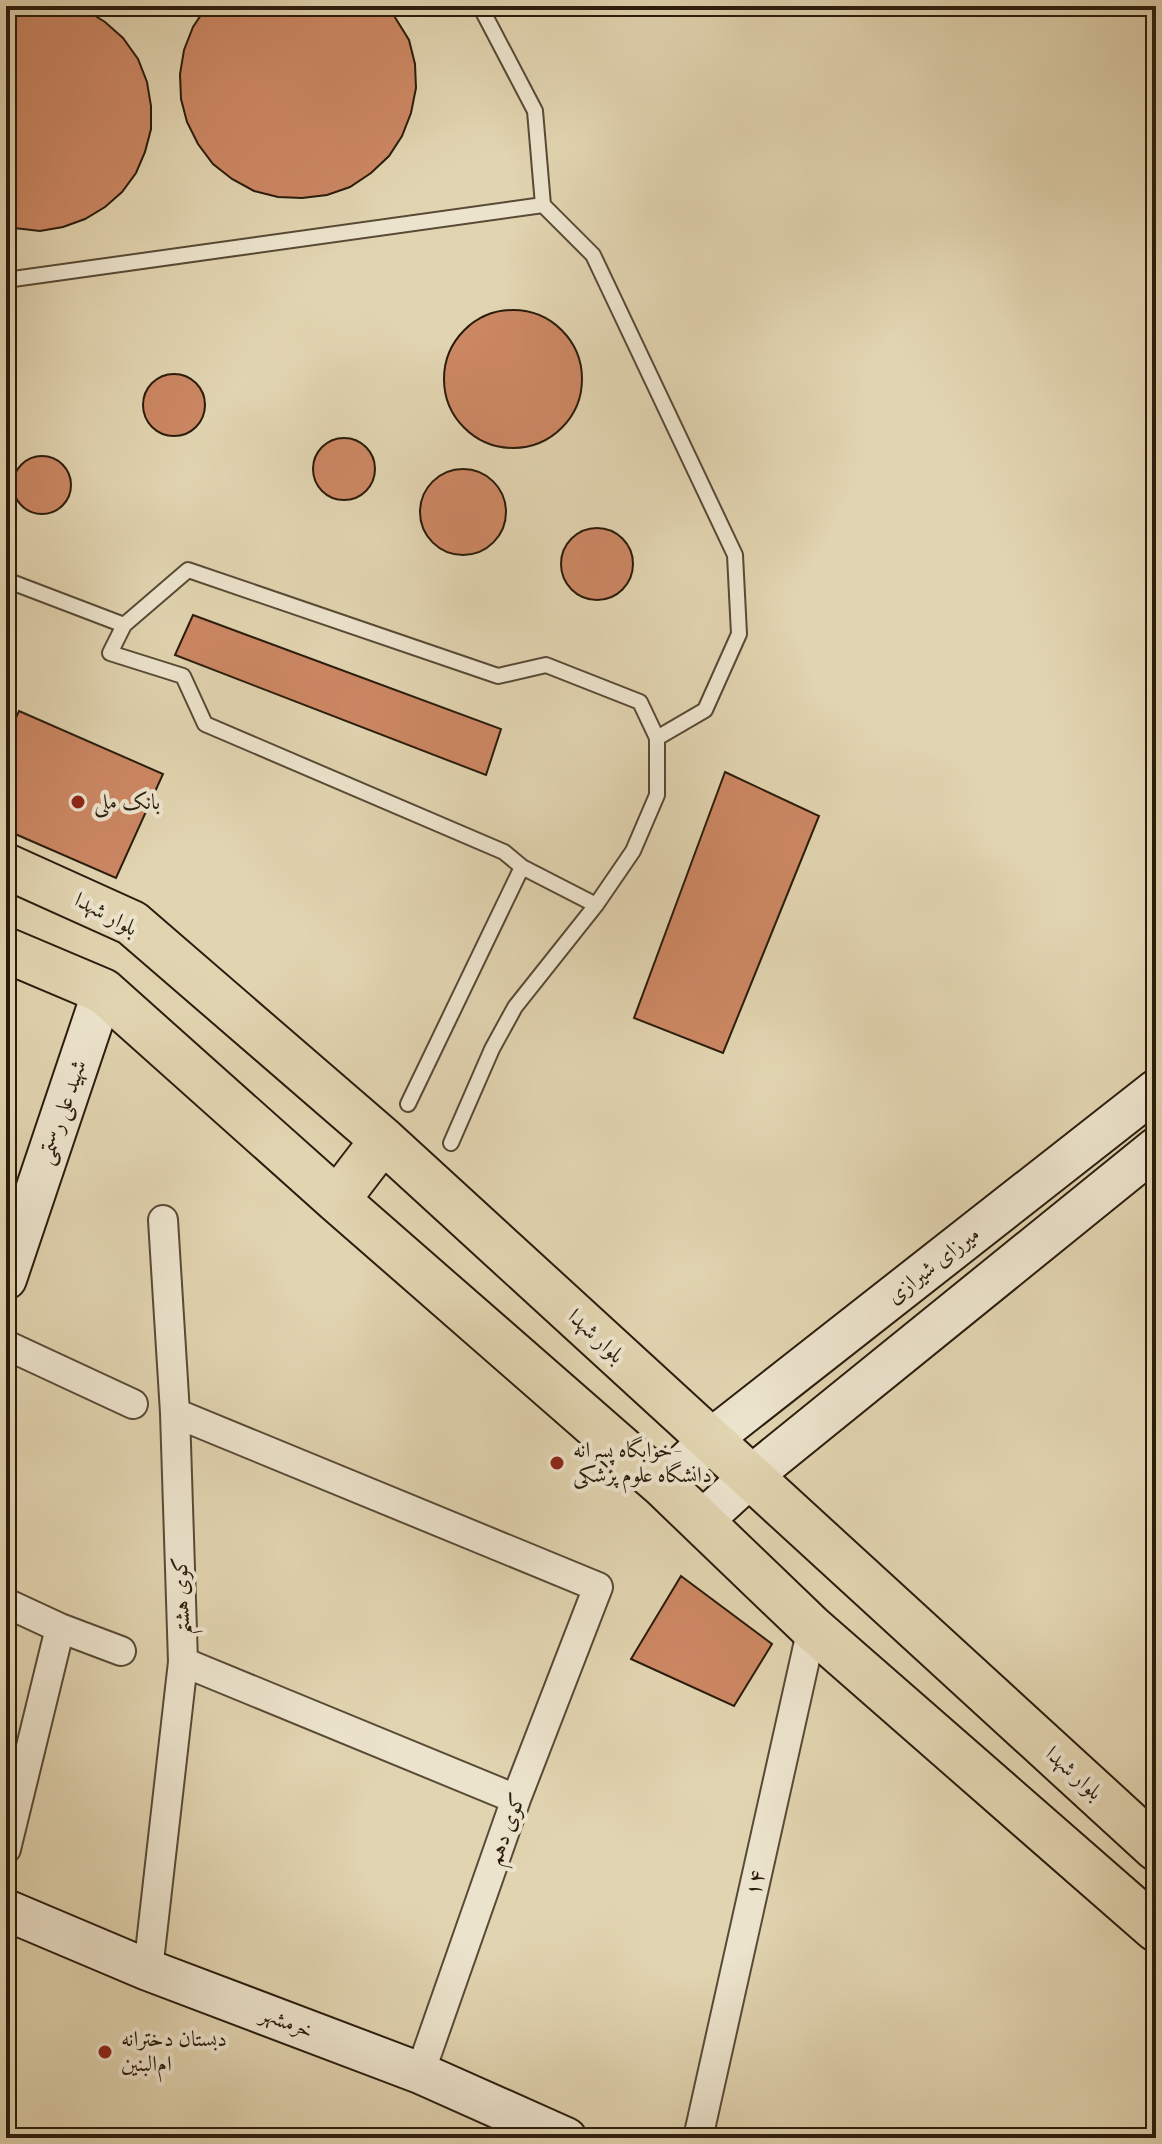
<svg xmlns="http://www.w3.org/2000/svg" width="1162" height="2144" viewBox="0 0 1162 2144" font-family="'IM FELL French Canon',Amiri,serif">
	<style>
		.building { fill: #cc8763; stroke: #2a1c0c; stroke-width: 2 }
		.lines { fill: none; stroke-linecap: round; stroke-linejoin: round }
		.lane-casing { stroke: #584a35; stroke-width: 18 }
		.street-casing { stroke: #584a35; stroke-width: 32 }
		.secondary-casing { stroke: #2a1c0c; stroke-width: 44 }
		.primary-casing { stroke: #2a1c0c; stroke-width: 48 }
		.lane { stroke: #ece3cc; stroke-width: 14 }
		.street { stroke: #ece3cc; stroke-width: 28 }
		.secondary { stroke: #ece3cc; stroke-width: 40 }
		.primary { stroke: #e1d4b0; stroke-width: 44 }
		.poi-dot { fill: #8f2418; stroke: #ece3cc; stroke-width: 3 }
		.labels { text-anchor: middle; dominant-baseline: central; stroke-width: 8; stroke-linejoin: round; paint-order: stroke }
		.poi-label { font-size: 22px; fill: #2a1c0c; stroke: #ece3cc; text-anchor: start }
		.street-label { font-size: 22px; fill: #2a1c0c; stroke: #ece3cc }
	</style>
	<rect width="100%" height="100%" fill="#e1d4b0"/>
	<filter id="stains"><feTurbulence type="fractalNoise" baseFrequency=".0025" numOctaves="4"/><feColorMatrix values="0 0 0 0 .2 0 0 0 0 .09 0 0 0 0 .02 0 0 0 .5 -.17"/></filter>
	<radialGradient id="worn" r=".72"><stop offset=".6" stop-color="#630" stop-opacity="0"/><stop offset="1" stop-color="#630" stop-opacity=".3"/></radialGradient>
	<path class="building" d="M6,6h69l9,3 21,13 18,16 15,21 9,23 4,24v23l-6,23 -9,21 -14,19 -17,15 -20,12 -22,8 -23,4 -34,-4z
		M207,6h181l21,34 6,24 1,24 -5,25 -9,23 -13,20 -18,17 -21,14 -23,8 -25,3 -24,-1 -24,-6 -22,-12 -19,-15 -15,-20 -11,-22 -6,-23 -1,-25 4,-24 9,-23z
		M444 379a69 69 0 1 1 138 0a69 69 0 1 1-138 0Z
		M143 405a31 31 0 1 1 62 0a31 31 0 1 1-62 0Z
		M313 469a31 31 0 1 1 62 0a31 31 0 1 1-62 0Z
		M13 485a29 29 0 1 1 58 0a29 29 0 1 1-58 0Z
		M420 512a43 43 0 1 1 86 0a43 43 0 1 1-86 0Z
		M561 564a36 36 0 1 1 72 0a36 36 0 1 1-72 0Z
		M193,615l308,114 -15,46 -311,-120z
		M19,711l144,63 -47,104 -110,-48v-90z
		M725,772l94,44 -96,237 -89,-35z
		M681,1576l91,68 -38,62 -103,-47z"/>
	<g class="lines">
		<defs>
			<path id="lane" d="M543,205l50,50 142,300 4,79 -34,76 -48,28
				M6,280l537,-75 -8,-94 -55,-105
				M6,580l118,45
				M522,867l74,38
				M408,1104l114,-237 -18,-15 -299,-128 -22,-48 -73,-23 14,-28 64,-55 310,106 48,-11 94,37 17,36v57l-24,56 -37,54 -81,102 -23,42 -41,94"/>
			<path id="street" d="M6,1345l127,59
				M175,1413l423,174 -82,212 -96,274
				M6,1603l54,25 61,23
				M183,1662l333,137
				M6,1849l54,-221
				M148,1970l35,-308 -8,-249 -12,-193
				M698,2138l114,-510"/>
			<path id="secondary" d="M6,1279l97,-288
				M663,1485l47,-45 446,-350
				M701,1522l49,-45 406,-329
				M6,1910l142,60 272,103 146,65"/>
			<path id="primary" d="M6,866l126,57 251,217 773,708
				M6,950l97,41 234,209 326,285 149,143 344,301
				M337,1200l46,-60"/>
		</defs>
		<use href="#lane" class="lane-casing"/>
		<use href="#street" class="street-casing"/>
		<use href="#secondary" class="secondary-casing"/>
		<use href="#primary" class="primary-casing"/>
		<use href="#lane" class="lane"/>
		<use href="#street" class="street"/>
		<use href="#secondary" class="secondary"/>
		<use href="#primary" class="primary"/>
	</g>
	<g class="poi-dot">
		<circle cx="78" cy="802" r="8"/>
		<circle cx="557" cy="1463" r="8"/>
		<circle cx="105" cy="2052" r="8"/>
	</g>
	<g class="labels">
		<g class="poi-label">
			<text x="94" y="802">بانک ملی</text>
			<text x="573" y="1450">خوابگاە پسرانە-<tspan x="573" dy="25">دانشگاە علوم پزشکی</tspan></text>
			<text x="121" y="2039">دبستان دخترانه<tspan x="121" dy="25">ام‌البنین</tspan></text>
		</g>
		<g class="street-label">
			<text transform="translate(106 914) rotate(28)">بلوار شهدا</text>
			<text transform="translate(62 1112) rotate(-71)">شهید علی رستمی</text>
			<text transform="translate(933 1265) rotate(-38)">میرزای شیرازی</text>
			<text transform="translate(596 1336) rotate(43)">بلوار شهدا</text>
			<text transform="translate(181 1596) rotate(-92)">کوی هشتم</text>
			<text transform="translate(1074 1773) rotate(42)">بلوار شهدا</text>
			<text transform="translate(506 1829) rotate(-70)">کوی دهم</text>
			<text transform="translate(755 1883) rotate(-77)">۱۴</text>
			<text transform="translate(287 2022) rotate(21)">خرمشهر</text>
		</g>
	</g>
	<rect width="1162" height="2144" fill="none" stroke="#e1d4b0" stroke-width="32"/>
	<rect x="8" y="8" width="1146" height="2128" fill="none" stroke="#2a1c0c" stroke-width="4"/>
	<rect x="16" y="16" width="1130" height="2112" fill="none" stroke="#2a1c0c" stroke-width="2"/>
	<rect width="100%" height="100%" filter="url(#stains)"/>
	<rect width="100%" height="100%" fill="url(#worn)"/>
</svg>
